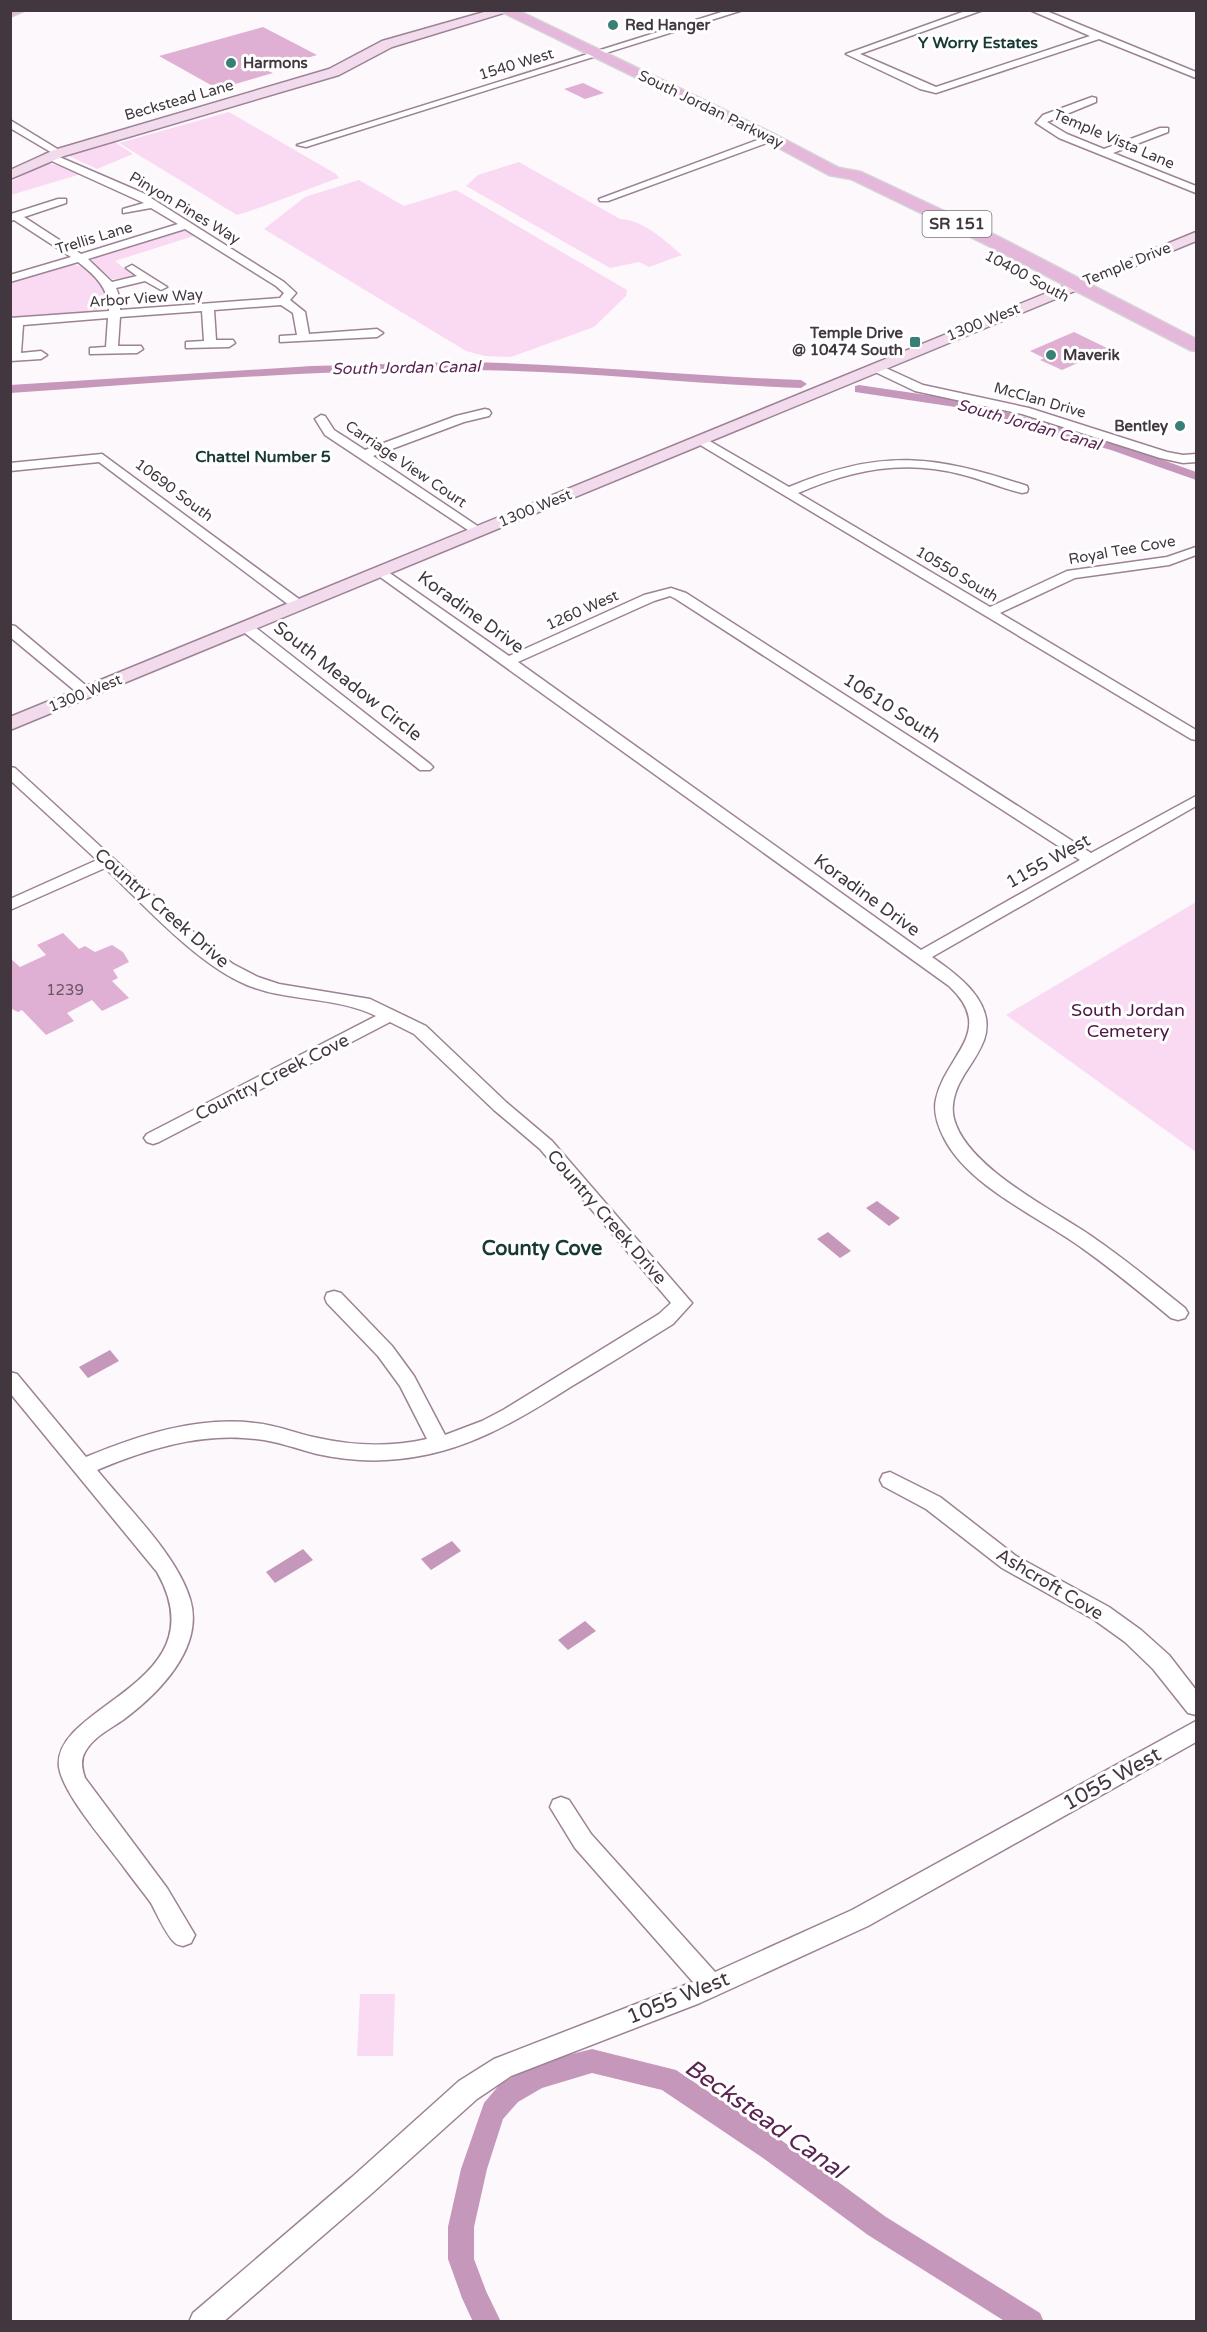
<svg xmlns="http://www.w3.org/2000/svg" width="1207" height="2332" viewBox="0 0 1207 2332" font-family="'Varela Round',sans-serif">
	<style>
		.green { fill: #fad9f2 }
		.water { fill: #c597bb }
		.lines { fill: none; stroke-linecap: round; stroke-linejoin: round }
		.canal { fill: #c597bb; fill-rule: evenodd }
		.building { fill: #dfb0d4 }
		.street-casing { stroke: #9c8295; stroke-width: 3 }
		.secondary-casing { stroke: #9c8295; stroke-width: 3 }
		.primary-casing { stroke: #d5d3d5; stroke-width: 3 }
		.street { fill: #fff; fill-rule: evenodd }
		.secondary { fill: #f2dbed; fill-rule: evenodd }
		.primary { fill: #e5b8db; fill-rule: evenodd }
		.poi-dot { fill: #397f76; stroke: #fff; stroke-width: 2 }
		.labels { text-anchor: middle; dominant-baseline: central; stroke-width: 6; stroke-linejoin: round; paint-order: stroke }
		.far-poi-label { font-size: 15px; font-weight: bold; fill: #42373f; stroke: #fff; text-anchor: start }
		.far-street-label { font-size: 15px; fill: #42373f; stroke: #fff }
		.number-label { font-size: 15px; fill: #695564 }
		.far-neighbourhood-label { font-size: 16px; font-weight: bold; fill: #183935; stroke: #fff }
		.shield { fill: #fff; stroke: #7b7379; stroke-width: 1.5 }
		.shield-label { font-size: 16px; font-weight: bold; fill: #42373f }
		.far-water-label { font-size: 16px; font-style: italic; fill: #5c2452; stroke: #fff }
		.street-label { font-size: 18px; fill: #42373f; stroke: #fff }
		.park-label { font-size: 18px; fill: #4e1745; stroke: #fff }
		.neighbourhood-label { font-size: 20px; font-weight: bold; fill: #183935; stroke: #fff }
		.near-street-label { font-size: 21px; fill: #42373f; stroke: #fff }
		.near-water-label { font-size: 24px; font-style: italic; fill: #5c2452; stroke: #fff }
	</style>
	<rect width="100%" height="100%" fill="#fdf8fc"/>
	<path class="green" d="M229,112l107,62 3,4c-35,12 -66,26 -102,37l-118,-72z
		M113,141l20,13 -36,15 -28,-13 3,-3z
		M519,162l101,57c24,1 44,21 62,36l-33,12 -10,-5 -29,6 -144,-82 12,-11z
		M49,164l10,1 22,9 -70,21v-13l27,-15z
		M359,180l45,26 52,-16 171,100 -1,6 -32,31 -83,30 -26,-1 -19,-5 -202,-122 41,-32z
		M180,229l17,6 -82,26 20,16 -23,2 -20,-17 3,-6z
		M71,264c21,3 35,22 38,42l-13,6 -85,5v-35z
		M1196,902v250l-190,-137z
		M360,1994h35l-2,62h-36z"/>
	<path class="water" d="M877,1201l23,17 -11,8 -23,-18z
		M828,1232l23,19 -11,7 -23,-19z
		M110,1350l9,11 -31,17 -9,-11z
		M452,1541l9,10 -30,19 -10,-11z
		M303,1549l10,11 -38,23 -9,-11z
		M585,1621l11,10 -28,19 -10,-10z"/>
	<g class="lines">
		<path class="canal" d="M463,362c113,2 225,14 338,18l6,4 -6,4c-112,-4 -224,-18 -336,-18 -152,-1 -303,13 -455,23v-8l302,-19z
			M859,385l108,16 152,43 77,28v8l-85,-30 -149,-42 -107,-16v-6z
			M592,2049l84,21 105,70 105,77 154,96 4,9h-38l-138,-87 -105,-77 -101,-68 -70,-17 -50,15 -24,14 -15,17 -16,50 -13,58v32l12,32 15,31h-28l-11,-24 -14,-39v-32l13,-58 23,-66 16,-19 25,-14 35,-13z"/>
	</g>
	<path class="building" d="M263,27l54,28 -51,15 7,3 -55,16 -59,-33z
		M583,83l15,7 6,3 -19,6 -21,-10z
		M1074,332l35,17 -47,21 -22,-10 4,-2 -14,-7z
		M63,933l16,16 6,-3 10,6 17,-7 11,7 6,10 -16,8 5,8 -6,3 17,17 -27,13 -10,-11 -25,13 7,8 -28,14 -24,-25 -4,2 -8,-4v-50l10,9 26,-12 -9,-10z"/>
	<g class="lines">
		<defs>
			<path id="street" d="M728,10h15l-437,137 -9,-2z
				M968,10h15l-123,44 76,33 154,-51 -60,-26h14l152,62v6l-97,-39 -163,54 -16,-4 -74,-35z
				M1092,97l4,1v4l-49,20 20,12 37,15 56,-21h8v4l-55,21 83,33v7l-137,-55 -23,-15 7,-8z
				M10,120l54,33 -7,3 86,37 141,89 12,11 -6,7 15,12 4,22 68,-5 6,4 -6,4 -97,5v-6l17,-1 -4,-22 -12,-8 -67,5 2,30h17l2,3 -6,4 -43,1v-6l18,-1 -2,-30 -82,6 -2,29h23l2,3 -6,4 -47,1v-6l16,-1 2,-29 -85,7 -2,28 20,-2 6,4 -6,4 -31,2v-43l99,-7c0,-23 -14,-36 -31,-49l-68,20v-7l61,-18 -57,-37 -4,1 1,-7 47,-15h8v4l-42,14 57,37 97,-30 -27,-16 -28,5v-4l21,-6 -99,-45v-4h9l-44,-26zM185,229l91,57 8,7 -4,5 -160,12v-12l-4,-10 29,-7 16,9 6,-3 -35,-22 -6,3 11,8 -25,6 -24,-23z
				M771,135l4,1v4l-167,61h-8l-1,-2z
				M877,364l46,21 106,23 138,44 16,3 13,-1v8l-13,1 -23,-5 -138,-44 -107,-23 -42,-20v-6z
				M485,409l4,1 2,3 -2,3 -25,6 -91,34 109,73 2,3 -2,3 -5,1 -152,-101 -10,-16 6,-4 4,1 9,14 31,20 91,-34z
				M701,436l88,51c92,-39 146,-32 238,-1l1,3 -1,3 -5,1c-21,-5 -41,-14 -62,-19 -57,-15 -109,-4 -162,19l192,114 77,-36 100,-14 29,-10v8l-27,10 -94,13 -75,35 196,117v10l-5,-1 -494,-296 -2,-3 2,-3z
				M102,454l201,148 2,3 -2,3h-10l-194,-146 -89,9v-8z
				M381,567l128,89 135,-61 27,-7 15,5 405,260 105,-57v10l-264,151c26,18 65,46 52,83 -5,13 -13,24 -20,35 -8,13 -14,29 -10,44 13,49 100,91 140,119 32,22 61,46 91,70l3,5 -3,5 -7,2 -7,-2c-29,-24 -58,-48 -89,-70 -43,-31 -114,-62 -138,-110 -6,-12 -11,-26 -8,-39 10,-45 61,-68 13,-113l-573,-412 -2,-3zM670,596l6,3 404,261 -159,90 -403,-288 136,-61z
				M246,623l5,1 179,140 3,3 -3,3h-10l-179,-140 -2,-3 2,-3z
				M10,625l5,1 75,63 2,3 -2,3h-10l-70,-58z
				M10,767l5,1 197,181 21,15 25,13 21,7 91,15 56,27 80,76 46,39 140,162 -19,21c-34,21 -67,42 -101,62 -55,35 -108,67 -173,73 -27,3 -55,1 -82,-5 -20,-5 -40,-13 -61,-15 -55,-7 -109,10 -159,31 29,36 80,85 93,129 15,49 -32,95 -67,121 -13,9 -30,17 -38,32 -5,8 -3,17 0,26l82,110 28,47 -4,8 -8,3c-3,-1 -6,-1 -8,-3 -9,-8 -18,-29 -24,-40 -8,-11 -17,-22 -25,-33 -17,-24 -63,-75 -67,-103 -7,-63 162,-83 98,-195l-147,-179v-21l7,2 69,83c53,-22 111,-41 169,-34 22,2 42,11 63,15 35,8 74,9 109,1l-27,-53 -22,-30 -51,-53 -2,-5 2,-5 7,-2 7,2 51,53 22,30 31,59 37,-14 21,-11 156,-96 12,-11 -131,-154 -46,-39 -80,-76 -24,-12 -231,120 -6,2 -6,-2 -3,-4 3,-4 229,-118c-40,-20 -88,-14 -129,-31 -49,-20 -103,-80 -142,-117l-95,42v-11l87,-39 -87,-80z
				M890,1472l50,25 76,59 93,51 32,23 28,25 27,35v25l-8,-2 -35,-44 -28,-27 -32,-23 -91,-51 -76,-59 -43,-23 -3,-6 3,-6z
				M1196,1721v21l-328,184 -168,77 -189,73 -34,23 -107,96 -147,127h-34l4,-9 159,-136 107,-96 35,-22 199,-77 -118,-134 -25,-41 3,-7 8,-3 8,3 22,34 124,138 137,-62z"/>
			<path id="secondary" d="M491,10h22l-121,37 -53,28 -275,81 -54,23v-9l44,-20 275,-81 53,-28z
				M1196,232v9l-1186,489v-13z"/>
			<path id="primary" d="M10,10h16l-16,7z
				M498,10h19l259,125 63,33 22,4 136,64 199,103v12l-6,-1 -205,-106 -134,-65 -22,-4 -63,-34z"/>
		</defs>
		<use href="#street" class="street-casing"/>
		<use href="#secondary" class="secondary-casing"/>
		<use href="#primary" class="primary-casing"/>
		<use href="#street" class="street"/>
		<use href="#secondary" class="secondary"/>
		<use href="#primary" class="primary"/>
	</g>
	<g class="poi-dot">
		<circle cx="613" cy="25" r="6"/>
		<circle cx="231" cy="63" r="6"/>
		<rect x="909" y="336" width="12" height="12" rx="3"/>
		<circle cx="1051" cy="355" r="6"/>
		<circle cx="1180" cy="426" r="6"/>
	</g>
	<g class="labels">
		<g class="far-poi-label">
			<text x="625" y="25">Red Hanger</text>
			<text x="243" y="63">Harmons</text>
			<text x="903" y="333" text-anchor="end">Temple Drive<tspan x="903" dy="17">@ 10474 South</tspan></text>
			<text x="1063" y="355">Maverik</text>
			<text x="1168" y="426" text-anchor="end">Bentley</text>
		</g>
		<g class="far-street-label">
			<text transform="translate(516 64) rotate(-17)">1540 West</text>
			<text transform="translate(179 100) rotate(-16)">Beckstead Lane</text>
			<text transform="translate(711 109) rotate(26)">South Jordan Parkway</text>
			<text transform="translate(1114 139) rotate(23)">Temple Vista Lane</text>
			<text transform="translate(185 208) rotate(31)">Pinyon Pines Way</text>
			<text transform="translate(94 238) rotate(-17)">Trellis Lane</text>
			<text transform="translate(1127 264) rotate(-22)">Temple Drive</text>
			<text transform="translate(1027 276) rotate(28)">10400 South</text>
			<text transform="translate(146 298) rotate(-4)">Arbor View Way</text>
			<text transform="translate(983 322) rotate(-22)">1300 West</text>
			<text transform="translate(1040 400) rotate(16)">McClan Drive</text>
			<text transform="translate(406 464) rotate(34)">Carriage View Court</text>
			<text transform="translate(174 490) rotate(37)">10690 South</text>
			<text transform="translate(535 508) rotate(-22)">1300 West</text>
			<text transform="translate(1122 550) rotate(-10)">Royal Tee Cove</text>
			<text transform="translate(957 574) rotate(31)">10550 South</text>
			<text transform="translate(582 610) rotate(-24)">1260 West</text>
			<text transform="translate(85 693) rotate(-22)">1300 West</text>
		</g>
		<g class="number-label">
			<text x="65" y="990">1239</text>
		</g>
		<g class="far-neighbourhood-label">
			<text x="978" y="43">Y Worry Estates</text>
			<text x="263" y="457">Chattel Number 5</text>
		</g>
		<rect class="shield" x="922.5" y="211" width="69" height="26" rx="4.5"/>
		<g class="shield-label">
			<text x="957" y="224">SR 151</text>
		</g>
		<g class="far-water-label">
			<text transform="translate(406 368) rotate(-1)">South Jordan Canal</text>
			<text transform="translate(1029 425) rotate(16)">South Jordan Canal</text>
		</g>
		<g class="street-label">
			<text transform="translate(471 612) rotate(36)">Koradine Drive</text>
			<text transform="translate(348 681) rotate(38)">South Meadow Circle</text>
			<text transform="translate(892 708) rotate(33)">10610 South</text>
			<text transform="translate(1048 861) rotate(-29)">1155 West</text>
			<text transform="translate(867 895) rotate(36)">Koradine Drive</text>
			<text transform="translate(162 908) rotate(41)">Country Creek Drive</text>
			<text transform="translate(272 1077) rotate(-27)">Country Creek Cove</text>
			<text transform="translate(607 1217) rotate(49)">Country Creek Drive</text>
			<text transform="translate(1050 1584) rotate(31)">Ashcroft Cove</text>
		</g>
		<g class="park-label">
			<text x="1128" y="1010">South Jordan<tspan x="1128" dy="21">Cemetery</tspan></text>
		</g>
		<g class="neighbourhood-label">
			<text x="542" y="1249">County Cove</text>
		</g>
		<g class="near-street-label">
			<text transform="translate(1112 1779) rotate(-29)">1055 West</text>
			<text transform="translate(678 1998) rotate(-22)">1055 West</text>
		</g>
		<g class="near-water-label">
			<text transform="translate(765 2119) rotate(35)">Beckstead Canal</text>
		</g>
	</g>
	<rect width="1207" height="2332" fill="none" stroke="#42373f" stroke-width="24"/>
</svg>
